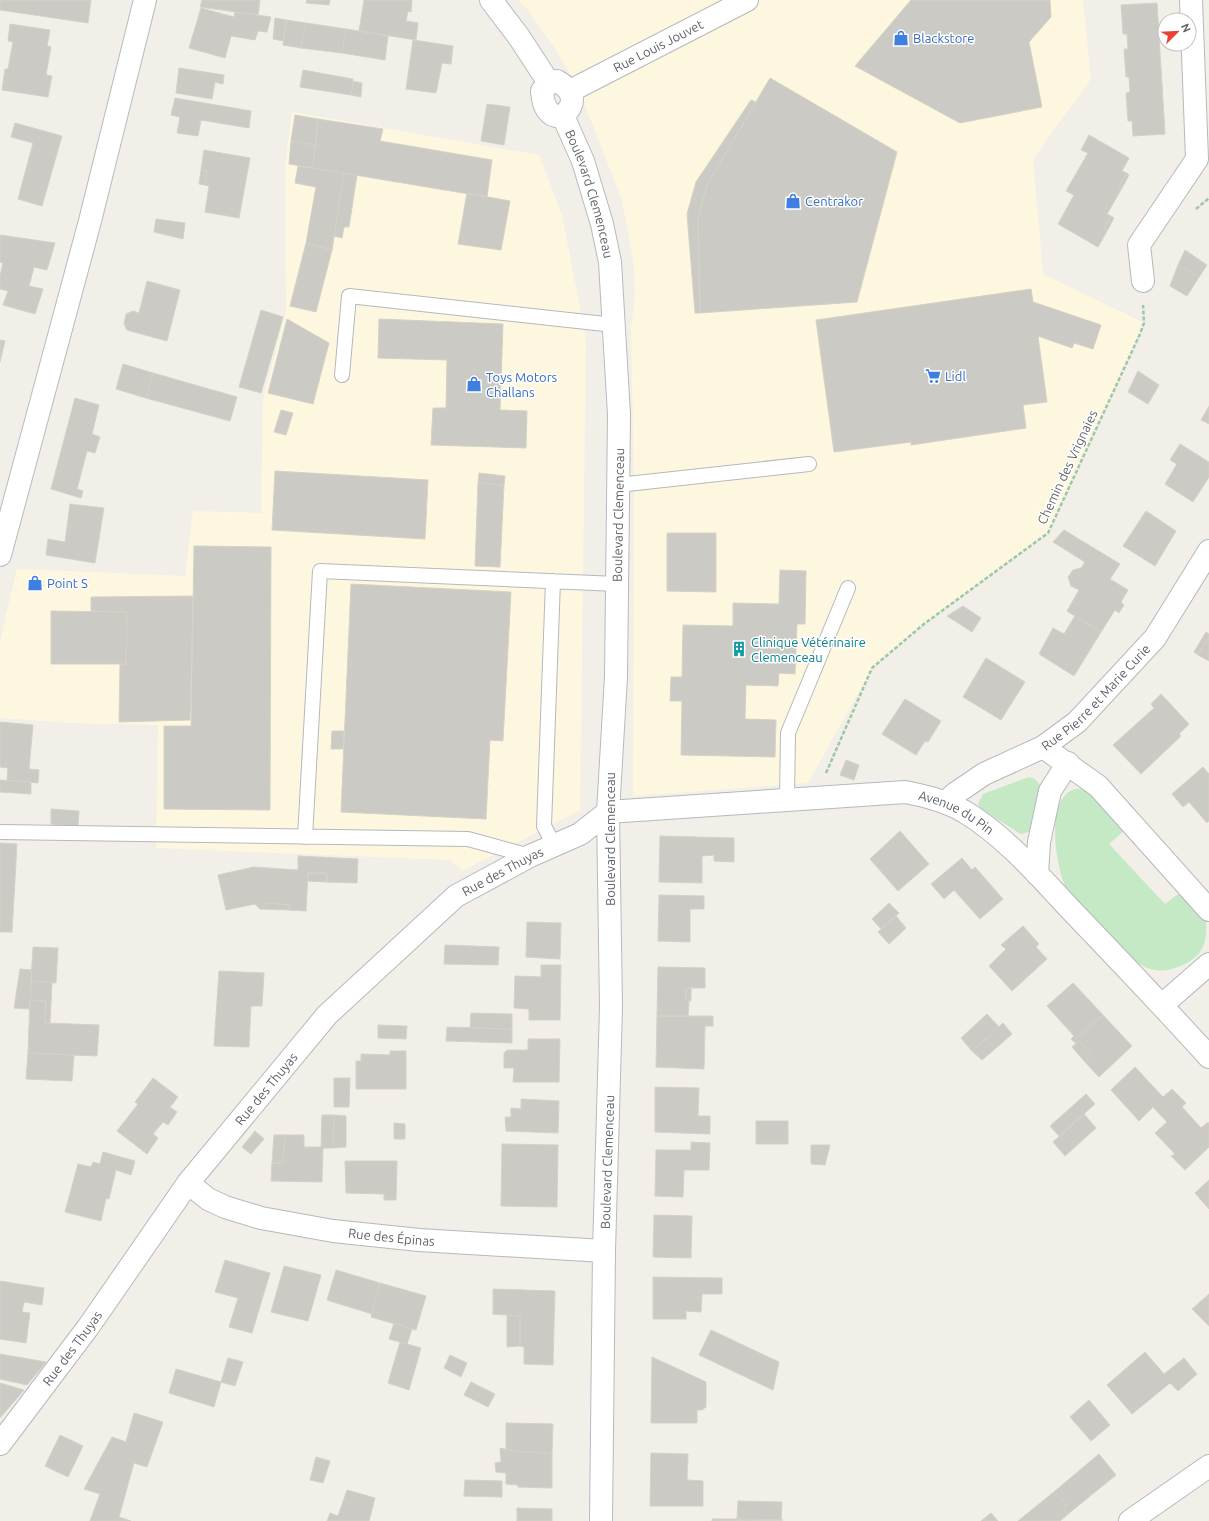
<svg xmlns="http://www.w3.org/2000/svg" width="1209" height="1521" viewBox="0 0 1209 1521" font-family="Ubuntu,sans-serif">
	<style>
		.commercial { fill: #fef7e0 }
		.green { fill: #c5e8c5 }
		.building { fill: #cccac5; stroke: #d6d1c6 }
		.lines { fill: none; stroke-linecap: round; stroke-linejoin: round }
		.lane-casing { stroke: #b5b8bc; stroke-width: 16 }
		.street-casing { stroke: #b5b8bc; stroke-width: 24 }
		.secondary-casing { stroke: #b6babf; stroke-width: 24 }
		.path { stroke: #9cc7a9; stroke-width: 2.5; stroke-dasharray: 4 2; stroke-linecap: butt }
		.lane { stroke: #fff; stroke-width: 14 }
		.street { stroke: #fff; stroke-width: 22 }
		.secondary { stroke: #fff; stroke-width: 22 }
		.labels { text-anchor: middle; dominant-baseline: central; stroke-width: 3; stroke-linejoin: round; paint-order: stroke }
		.shop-label { font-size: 13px; fill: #366cbe; stroke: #fff; text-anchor: start }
		.street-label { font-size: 13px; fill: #5f6368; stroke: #fff }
		.culture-label { font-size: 13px; fill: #0d838f; stroke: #fff; text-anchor: start }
	</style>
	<rect width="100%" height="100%" fill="#f1efe8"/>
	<path class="commercial" d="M518,0h565l8,79 -58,80 10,115 101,49 -96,210 -124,91 -52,44 -64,115 -175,13 1,-321 -3,-146 4,-34 -1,-29 -12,-66 -43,-110 -21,-37 -30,-43z
		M292,112l247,43 23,60 24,124 -6,471 -118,61 -12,-11 -294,-12 2,-123 -88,-2 -70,-5v-77l17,-72 168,7 8,-65 68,2 2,-113 23,-88 -1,-146z"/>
	<path class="green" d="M1029,777l6,2 6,7 -8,42 -5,4 -7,2 -40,-25 -3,-5 5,-10z
		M1087,789l38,41 -16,14 56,60 16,-12 25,26c1,22 0,35 -21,46 -8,4 -20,8 -29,6 -24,-2 -53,-41 -68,-58 -6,-7 -17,-14 -21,-22 -11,-22 -22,-87 5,-100 4,-2 10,-1 15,-1z"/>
	<path class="building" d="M0,0h91l-3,23 -88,-13z
		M202,0h58l-2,15 -58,-8z
		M307,0h23l-1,5 -23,-2z
		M364,0h48l-1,12 -3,-1 -2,10 12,2 -2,17 -57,-9z
		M911,0h139l1,17 -22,25 13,65 -82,16 -105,-57z
		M1157,3l8,131 -32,2 -1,-15h-4l-2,-28 4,-1 -1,-15h-3l-2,-28h4l-1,-15h-4l-2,-29z
		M201,8l33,9 1,-5 36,5 -4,15 -9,-1 -3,9 -24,-4 -6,22 -36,-10z
		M275,18l11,2 -3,21 -10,-2z
		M286,20l20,3 -5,25 -18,-3z
		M306,23l40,6 -4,24 -41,-5z
		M10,24l40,6 -3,16 4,1 -5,28 6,1 -4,21 -46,-7 3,-21h3l5,-27 -5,-1z
		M346,29l42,7 -3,24 -43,-7z
		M413,40l40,6 -2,18 -9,-1 -6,30 -30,-4z
		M179,68l45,7 -1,9 -8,-2 -3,17 -36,-6z
		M303,70l50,9 -2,16 -51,-8z
		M770,78l127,74 -40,150 -157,11 -2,-95 9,-33z
		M353,81l9,2 -1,14 -10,-2z
		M175,98l76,13 -2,17 -48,-8 -3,16 -21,-3 3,-16 -9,-2z
		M751,100l5,2 -49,83 -9,33 2,95h-5l-8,-99 9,-32z
		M487,104l23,3 -6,38 -23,-4z
		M295,115l23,4 -3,26 -24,-4z
		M318,119l65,10 -3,12 112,19 -5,37 -174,-29z
		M15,123l47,13 -20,70 -24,-7 15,-56 -22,-6z
		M1089,135l40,23 -7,13 5,2 -8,13 3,2 -15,26 4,2 -7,13 3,2 -9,16 -40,-23 16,-29 -8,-4 22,-38 -7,-3z
		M291,141l24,4 -2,23 -24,-4z
		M204,150l46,8 -11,60 -34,-6 4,-26 -4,-1 2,-14 -6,-1z
		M298,166l46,7 -12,77 -26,-7 10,-56 -21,-4z
		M201,170l6,1 -2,14 -6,-1z
		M344,173l13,2 -8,52h-5l-2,11 -8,-2z
		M1127,173l2,2 -7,13 -3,-2z
		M467,193l43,8 -9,49 -43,-6z
		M1111,216l3,2 -7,13 -3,-2z
		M156,219l29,4 -2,16 -29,-7z
		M0,235l55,8 -8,27 -13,-3 -5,19 14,3 -8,25 -32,-9 5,-14 -8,-2v-13l3,-13 -3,-1z
		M306,243l26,7 -16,62 -26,-6z
		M1185,250l22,15 -8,12 -21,-12z
		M1178,265l21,12 -12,19 -17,-10z
		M147,281l33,9 -13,51 -40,-11 -3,-6 2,-10 7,-3 6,2z
		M1031,289l2,13 68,23 -8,24 -19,-6 -2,5 -34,-12 9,66 -24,3 3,23 -115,17v-3l-77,10 -18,-132z
		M261,310l22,7 -22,76 -22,-6z
		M287,319l42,24 -16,61 -45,-11z
		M379,319l124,5 -3,86 27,1 -1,37 -95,-3 2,-37h13l1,-48 -69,-2z
		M0,340l5,1 -5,21z
		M123,364l30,9 -7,25 -30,-9z
		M1138,371l21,14 -11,19 -20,-12z
		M153,373l84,24 -7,24 -84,-23z
		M75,398l24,7 -7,29 8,3 -5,16 -8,-2 -10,38 6,2 -2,7 -30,-9z
		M1209,406v18l-8,-4z
		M281,410l12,3 -7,22 -12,-3z
		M1180,444l29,18v15l-16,25 -28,-18 12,-20 -7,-4z
		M275,471l153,9 -3,59 -153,-9z
		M479,473l26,3 -1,9 -26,-2z
		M478,483l26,2 -4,82 -25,-1z
		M70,504l34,4 -9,55 -49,-8 2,-16 17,3z
		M1146,511l30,20 -21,35 -32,-20z
		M1064,530l56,34 -10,15 18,11 -7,12 3,3 -5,8 -4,-3 -14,22 -34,-21 12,-21 -8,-4 -3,-9 5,-7 8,-2 4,-6 -32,-20z
		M667,533h49v59l-49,-1z
		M194,546l77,1 -1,263 -106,-1v-83h27z
		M780,570l26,1 -1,53h-8l-2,50 -16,-1 -1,13 -32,-1 -1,34 31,1 -1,37 -94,-2 1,-54h-12l1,-24h11l1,-52 50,1v-23l46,1z
		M351,584l160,8 -8,149 -13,-1 -4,79 -145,-7z
		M193,596l-3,124 -71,2 1,-58h6l1,-52 -36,-1v-14z
		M963,606l18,12 -9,14 -25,-16z
		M51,611l76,1 -1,52h-75z
		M1075,616l26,16 -27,44 -35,-22 14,-26 11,6z
		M1206,632l3,2v4l-11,17 -4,-3z
		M1209,638v23l-11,-6z
		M986,658l39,24 -24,38 -38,-23z
		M1161,694l28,30 -10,10 2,2 -40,38 -28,-29 41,-37 -3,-4z
		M905,699l36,22 -13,21 -3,-1 -9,14 -34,-21z
		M0,722l33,3 -4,44 10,1 -1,13 -31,-3 1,-12 -8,-1z
		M332,731h12l-1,18h-12z
		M846,760l13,5 -5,15 -14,-5z
		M1203,767l6,7v47l-2,2 -18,-21 -6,5 -11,-13z
		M0,780l31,2v12l-31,-2z
		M51,809l28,2 -1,15 -27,-2z
		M900,831l29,33 -31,27 -28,-32z
		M660,836l74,2v24l-20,-1v-6l-12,1v27l-43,-1z
		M0,843l17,1 -5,88h-12z
		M298,856l60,3 -1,24 -30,-1v-9h-19l-2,38 -17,-1 1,-5 -23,-2 -7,6 -5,-5 -29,6 -8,-35 36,-8 44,3z
		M962,858l10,12 3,-3 28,32 -23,20 -26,-29 -10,9 -13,-15z
		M308,873h19v9l-19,-1z
		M659,895l45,1v13h-14v33l-32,-1z
		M267,903l23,2 -1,5 -29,-1z
		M889,903l10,10 -18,16 -9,-10z
		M896,916l10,12 -17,16 -11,-12z
		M527,922l34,1 -1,36 -34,-2z
		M1023,926l16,18 -3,3 11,12 -35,32 -23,-25 17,-17 -5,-4z
		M445,945l54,2 -1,18 -54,-1z
		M33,947l25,1 -2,35 -25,-2z
		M541,965h20l-1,55h-31v-11l-15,-1 1,-32 26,1z
		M658,967l47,1v20h-19v12l3,1 -1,15h-31z
		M20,969l12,1 -2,39 -16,-1z
		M219,971l45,2 -2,33h-11l-2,41 -35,-1z
		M31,981l21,2 -2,40h-5l1,-22 -16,-1z
		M1073,983l30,32 -30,26 -2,-2 3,-3 -27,-30z
		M686,988h5v13l-5,-1z
		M30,1000l16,1 -1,22 54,2 -2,31 -69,-3z
		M471,1013l41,1v15l-42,-1z
		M987,1014l12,13 -27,24 -11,-13z
		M1103,1015l29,31 -33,31 -14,-15 7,-7 -13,-14 -3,2 -3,-2z
		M657,1016h56v10h-8l-1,43 -48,-2z
		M1003,1023l9,11 -17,15 -9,-10z
		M378,1025l29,1 -1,13 -28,-1z
		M447,1027l65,2v14l-66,-2z
		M528,1039h32l-1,43h-46l1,-14h-10v-15l3,-3h21z
		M986,1039l9,10 -13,11 -10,-9z
		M1079,1041l13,14 -7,7 -13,-15z
		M390,1051h16v38h-50v-28h5v-7l29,1z
		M28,1053l46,2 -2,26 -46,-2z
		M1135,1067l28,30 9,-8 14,14 -4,4 19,21 7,-6 1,2v23l-24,23 -14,-14 4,-2 -20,-21 12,-11 -14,-15 -14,14 -28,-31z
		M153,1078l25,19 -8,10 7,5 -9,13 -5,-3 -10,12 5,4 -11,16 -30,-23 21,-27 -3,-2z
		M334,1078h16l-1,29h-15z
		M655,1087l44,1 -1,28h12v18l-55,-2z
		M1086,1094l9,10 -36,32 -9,-10z
		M521,1099l38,2 -1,32 -52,-2 -1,-14h6v-9l10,1z
		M1084,1114l12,14 -31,28 -12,-14z
		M322,1115h12l-1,33h-10l-1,34 -51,-1 1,-18h11l2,-28h19v12h17z
		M334,1115l12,1v31l-13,1z
		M756,1121h32v23h-32z
		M394,1123l11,1v15h-11z
		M255,1131l9,8 -13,15 -9,-7z
		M274,1135h11l-2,28h-11z
		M691,1142l19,1 -1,27h-25l-1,27 -28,-1 1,-46h35z
		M502,1144l56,1 -1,62 -56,-1z
		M811,1145h19l-5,20 -14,-1z
		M103,1152l32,9 -4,14 -15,-5 -7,29 -3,-1 -5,23 -36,-9 13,-48 13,3 2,-5 7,2z
		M345,1161h52l-1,39h-12v-6l-38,-1z
		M1209,1180v29l-14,-16z
		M654,1215l38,1 -1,42 -38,-1z
		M225,1260l45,13 -18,60 -23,-6 9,-29 -23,-6z
		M284,1266l37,9 -13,46 -37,-9z
		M336,1270l44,13 -8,31 -45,-14z
		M653,1277l69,1v16h-20l-1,18 -15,-1v8h-33z
		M0,1281l44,7 -2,17 -18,-3 -2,10 8,1 -4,30 -26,-4z
		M380,1283l46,13 -10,34 -45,-13z
		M493,1289l62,2 -2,74 -29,-1v-17l-4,-1v-30l-27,-2z
		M1209,1294v32l-17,-17z
		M507,1315l13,1v30l-13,1z
		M394,1323l18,6 -5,15 -18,-5z
		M711,1330l68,32 -6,28 -74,-35z
		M400,1342l21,6 -12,42 -21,-7z
		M1145,1352l19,22 20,-16 13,16 -19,17 -8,-8 -38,31 -25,-29z
		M0,1354l46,8 -19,23 -27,-6z
		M450,1355l17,8 -6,14 -17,-9z
		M652,1357l54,25v25l-4,3h-5v13h-46z
		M228,1358l15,4 -8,24 -14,-4z
		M176,1369l45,13 -7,25 -45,-14z
		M471,1382l24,12 -7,13 -24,-12z
		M0,1383l24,7 -24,28z
		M1089,1400l21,25 -19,16 -21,-24z
		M134,1413l29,9 -16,45 -13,-4 -15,54 12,4h-41l10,-27 -16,-5 28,-52 14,5z
		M506,1423l47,1 -1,29 -34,-1 -12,-3z
		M60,1435l23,11 -15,31 -23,-11z
		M500,1448l18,4 34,1v35l-34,-1v-2l-12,-1v-11l-10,-1 -1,-9 6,-1z
		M651,1453l37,1 -1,26 16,1v25h-53z
		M1099,1454l17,21 -48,39 -5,-6 4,-3 -12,-14z
		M316,1457l14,4 -7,22 -13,-3z
		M465,1480l37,1v16l-38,-1z
		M347,1490l28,8 -6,23h-42l3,-8 8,3z
		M1055,1491l12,14 -4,3 5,6 -8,7h-42z
		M738,1501l44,1 -1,18 -44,-1z
		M517,1508l35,1v12h-35z
		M991,1513l7,8h-17z
		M712,1519h25l46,1 -71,1z"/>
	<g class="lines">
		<defs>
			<path id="lane" d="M342,375l7,-79 265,29
				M618,485l191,-21
				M553,581l-9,245 10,19
				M787,800l1,-67 60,-145
				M0,832l468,7 62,17
				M305,837l15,-266 297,13"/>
			<g id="street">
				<path id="s1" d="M570,91l177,-91"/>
				<path d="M1143,281l-4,-36 58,-86 -6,-159"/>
				<path d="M1043,747l55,39 111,124"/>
				<path id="s2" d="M946,802l10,-9 28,-19 59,-27 34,-25 78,-84 54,-87"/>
				<path d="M1037,874l2,-32 11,-51 18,-28"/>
				<path d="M1162,1005l47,-41"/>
				<path id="s3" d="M188,1183l20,16 17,8 36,11 72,13 86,9 185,11"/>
				<path id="s4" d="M0,1444l89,-118 99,-143 139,-168 129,-119 74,-40 50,-22 28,-22 297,-20c22,4 41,9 60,20 41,25 74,64 107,99 46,48 92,96 137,146"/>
				<path d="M1130,1521l79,-55"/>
			</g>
			<g id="secondary">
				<path d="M491,0l28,37 30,46 -7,8c1,15 6,27 21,25"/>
				<path id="s5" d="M549,83l8,-2c16,9 21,21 6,35l20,45 19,63 8,38 9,153 -3,262 -8,135 3,195 -7,244 -3,270"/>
				<path d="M0,555l90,-334 55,-221"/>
			</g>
		</defs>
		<use href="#lane" class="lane-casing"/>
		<use href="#street" class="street-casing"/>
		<use href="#secondary" class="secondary-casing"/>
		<path class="path" d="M1196,209l13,-11
			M826,773l46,-105 52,-44 124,-91 92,-199 4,-11 -1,-18"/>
		<use href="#lane" class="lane"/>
		<use href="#street" class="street"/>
		<use href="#secondary" class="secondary"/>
	</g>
	<defs>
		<symbol id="shop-bare" viewBox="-9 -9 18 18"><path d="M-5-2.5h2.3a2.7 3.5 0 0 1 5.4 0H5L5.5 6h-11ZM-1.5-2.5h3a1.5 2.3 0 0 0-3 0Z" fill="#3f7fe0" stroke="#fff" stroke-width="2.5" paint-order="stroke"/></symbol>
		<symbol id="supermarket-bare" viewBox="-9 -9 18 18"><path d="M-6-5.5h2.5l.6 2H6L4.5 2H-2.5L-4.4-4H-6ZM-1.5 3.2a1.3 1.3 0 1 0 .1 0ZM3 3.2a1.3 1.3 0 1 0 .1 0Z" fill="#3f7fe0" stroke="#fff" stroke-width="2.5" paint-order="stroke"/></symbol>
		<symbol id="building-bare" viewBox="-9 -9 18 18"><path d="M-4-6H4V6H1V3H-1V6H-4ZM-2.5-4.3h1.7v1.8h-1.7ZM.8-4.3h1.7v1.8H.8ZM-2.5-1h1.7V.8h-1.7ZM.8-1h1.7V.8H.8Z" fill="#0f9aa8" stroke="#fff" stroke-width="2.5" paint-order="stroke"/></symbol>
	</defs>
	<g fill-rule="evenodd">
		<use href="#shop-bare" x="890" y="27" width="22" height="22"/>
		<use href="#shop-bare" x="782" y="190" width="22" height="22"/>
		<use href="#supermarket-bare" x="922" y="365" width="22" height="22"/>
		<use href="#shop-bare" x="463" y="373" width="22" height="22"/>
		<use href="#shop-bare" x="24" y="572" width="22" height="22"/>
		<use href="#building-bare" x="728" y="638" width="22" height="22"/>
	</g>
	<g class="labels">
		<g class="shop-label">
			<text x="913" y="38">Blackstore</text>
			<text x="805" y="201">Centrakor</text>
			<text x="945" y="376">Lidl</text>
			<text x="486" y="377">Toys Motors<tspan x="486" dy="15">Challans</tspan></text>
			<text x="47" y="583">Point S</text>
		</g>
		<g class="street-label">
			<text stroke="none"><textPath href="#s1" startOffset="99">Rue Louis Jouvet</textPath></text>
			<text stroke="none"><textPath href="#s5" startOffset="135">Boulevard Clemenceau</textPath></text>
			<text transform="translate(1067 467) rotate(-65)">Chemin des Vrignaies</text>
			<text transform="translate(618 515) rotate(-89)">Boulevard Clemenceau</text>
			<text stroke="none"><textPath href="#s2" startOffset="185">Rue Pierre et Marie Curie</textPath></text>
			<text stroke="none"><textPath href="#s4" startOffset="1243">Avenue du Pin</textPath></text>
			<text transform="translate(610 839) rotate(-90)">Boulevard Clemenceau</text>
			<text stroke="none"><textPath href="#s4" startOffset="768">Rue des Thuyas</textPath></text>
			<text stroke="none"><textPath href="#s4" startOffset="444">Rue des Thuyas</textPath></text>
			<text transform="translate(607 1162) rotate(-88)">Boulevard Clemenceau</text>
			<text stroke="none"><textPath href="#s3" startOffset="214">Rue des Épinas</textPath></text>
			<text stroke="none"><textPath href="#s4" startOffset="120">Rue des Thuyas</textPath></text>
		</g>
		<g class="culture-label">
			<text x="751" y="642">Clinique Vétérinaire<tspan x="751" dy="15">Clemenceau</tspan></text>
		</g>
	</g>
	<g transform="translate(1177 32) rotate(66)"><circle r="19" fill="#ffffff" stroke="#bfc1c3"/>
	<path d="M0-3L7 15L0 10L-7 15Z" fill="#ea4335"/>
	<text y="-6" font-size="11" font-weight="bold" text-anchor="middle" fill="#5f6368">N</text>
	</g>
</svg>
